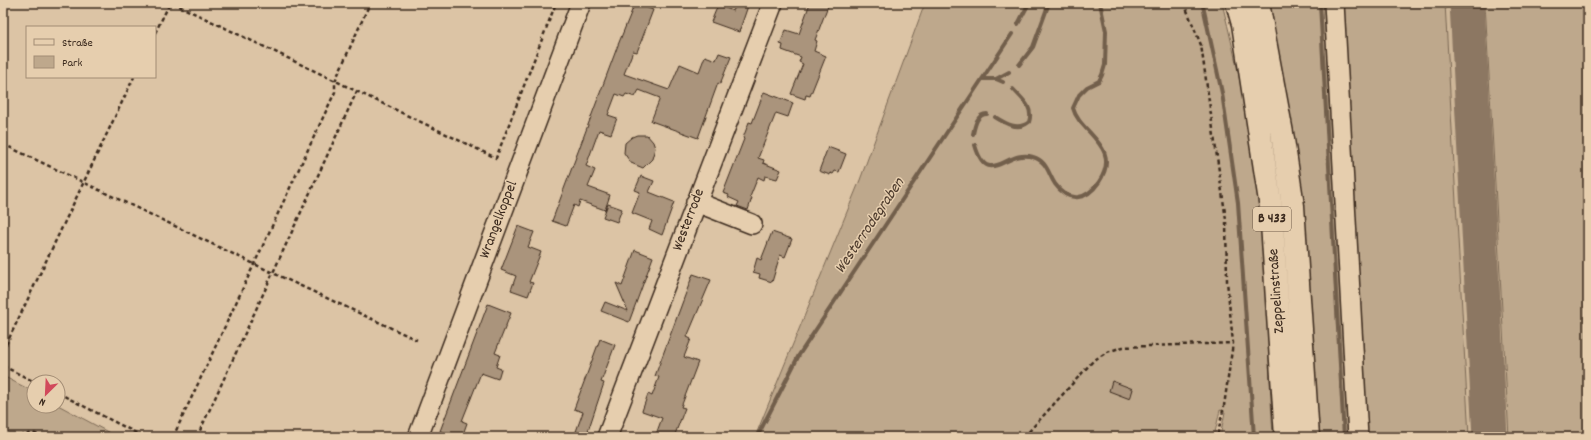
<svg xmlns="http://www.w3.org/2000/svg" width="1591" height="440" viewBox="0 0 1591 440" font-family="Dekko,sans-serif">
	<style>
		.built { fill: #cdb698 }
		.green { fill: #bea88c; stroke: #7c6955 }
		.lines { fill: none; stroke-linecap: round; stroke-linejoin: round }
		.stream { stroke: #725e4c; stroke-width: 4 }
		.taxiway { stroke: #8c7762; stroke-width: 35 }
		.building { fill: #aa947b; stroke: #3b2a1e }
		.minor-casing { stroke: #3b2a1e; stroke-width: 22 }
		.highway-casing { stroke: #3b2a1e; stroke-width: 25 }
		.path { stroke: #3b2a1e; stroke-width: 2.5; stroke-dasharray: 4 3; stroke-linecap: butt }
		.minor { stroke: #e6ceae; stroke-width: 19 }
		.highway { stroke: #e6ceae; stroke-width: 22 }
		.labels { text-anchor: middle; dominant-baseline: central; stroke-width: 3; stroke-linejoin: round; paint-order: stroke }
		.shield { fill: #e6ceae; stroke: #6e5b49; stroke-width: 1 }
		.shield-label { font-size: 14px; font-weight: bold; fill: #3b2a1e }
		.street-label { font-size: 15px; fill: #3b2a1e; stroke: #e6ceae }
		.water-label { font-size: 16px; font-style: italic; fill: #4d3b2d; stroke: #e6ceae }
	</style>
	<rect width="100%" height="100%" fill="#dcc4a5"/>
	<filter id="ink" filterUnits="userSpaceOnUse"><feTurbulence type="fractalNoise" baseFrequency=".025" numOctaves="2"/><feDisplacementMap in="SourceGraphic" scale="8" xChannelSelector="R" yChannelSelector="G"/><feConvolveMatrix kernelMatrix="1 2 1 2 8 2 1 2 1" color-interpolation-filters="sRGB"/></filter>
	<g filter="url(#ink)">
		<path class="built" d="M1314,3h274v434h-251z"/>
		<path class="green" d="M925,3h297c15,60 28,121 35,182 9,84 11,168 16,252h-53l5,-25 -5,-2 -6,27h-459l105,-257z
			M1267,3h62l24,434h-36c-10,-145 -15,-292 -50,-434z
			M1339,3h106l24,434h-107l-2,-36 5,-18 -3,-60 -7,-17z
			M1485,3h103v434h-79z
			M3,376l31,16v14l24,-1 59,32h-114z"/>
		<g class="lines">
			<path class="stream" d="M1127,3h15
				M1200,3l3,3 19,87 16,110 16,234
				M1320,3l24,434
				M1018,24l11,-21
				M1019,65l14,-18 16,-44
				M983,79h13l13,-7
				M996,79l7,3
				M995,117c11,7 23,14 34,5 5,-15 -7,-23 -16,-33
				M973,134c2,-9 4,-20 14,-20
				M975,145c13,45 32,3 58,12 14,4 15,16 22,27 14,19 31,17 44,-2 24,-36 -20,-49 -26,-74l6,-13 8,-8 12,-6 3,-6 3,-10 1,-34 -6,-28
				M757,437l42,-82 213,-321"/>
			<path class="taxiway" d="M1467,3l23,434"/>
		</g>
		<path class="building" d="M635,3l18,7 -16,42 -4,-1 -9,23 45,16 11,-26 19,8 6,-16 11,4 3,-7 12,4 -11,27 -2,-1 -20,55 -47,-17 9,-23 -21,-8 -4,7 -9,-3 -2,3 -8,-3 -8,21 9,3 -6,16 -12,-4 -13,36 9,4 -7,17 22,8 -5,15 -25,-9 -2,6 -4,-2 -8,21 -14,-5 66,-176z
			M737,3h12l-10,29 -28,-10 7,-17 15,6z
			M810,3h19l-14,37 2,1 -3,10 12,5 -16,40 -4,-1 -1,4 -14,-5 12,-30 -4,-2 2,-5 -19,-7 1,-5 -3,-1 6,-14 13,4z
			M764,92l29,11 -5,14 -12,-4 -18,45 6,2 -1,3 18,7 -4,9 -12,-3 -1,4 -6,-3 -8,20 2,1 -4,12 -11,-4 2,-4 -11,-5 1,-2 -6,-2 21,-54 -1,-1 6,-16 3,1z
			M637,135h10l6,7 2,6 -3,11 -9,9 -12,-5 -7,-10 1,-10 7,-6z
			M828,147l18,7 -7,18 -4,-1 -2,3 -3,-1v2l-11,-4z
			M641,176l13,5 -5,11 25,10 -12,33 -13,-6 3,-8 -20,-8 8,-21 -5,-2z
			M608,204l14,5 -5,13 -14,-5z
			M518,226l16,6 -6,15 13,5 -12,30 4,1 -5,13 -17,-6 5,-14 -15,-6z
			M772,232l20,7 -7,18 -5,-2 -8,27 -13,-4 1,-4 -7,-2 4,-14 4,2z
			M635,250l18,7 -24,65 -28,-11 4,-9 23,9 -12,-28 6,3z
			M693,274l18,6 -24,57 4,2 -7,18 14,5 -17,45 4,1 -11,29h-19l7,-19 -20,-7 6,-17 4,2 7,-19 -4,-1z
			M488,304l23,9 -16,40 5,2 -4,12 5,2 -3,10 -17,-6 -19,48 5,2 -5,14h-5l-17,-6z
			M600,339l15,6 -14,37 3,1 -18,54h-12l9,-25 -9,-3z
			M1112,381l21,8 -3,10 -21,-8z"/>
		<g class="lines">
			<defs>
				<path id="minor" d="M1334,3l24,434
					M696,202l56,22
					M418,437l163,-434
					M607,437l166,-434"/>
				<path id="highway" d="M1237,3l6,21 28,184 15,229
					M1258,3l24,130 11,73 15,231"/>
			</defs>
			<use href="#minor" class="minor-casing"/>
			<use href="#highway" class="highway-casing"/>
			<path class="path" d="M173,3l323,155 60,-155
				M1184,3l17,42 25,175 1,61 6,62 -9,63 -7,31
				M155,33l15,-30
				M3,144l270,129 144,67
				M3,351l131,-274
				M3,366l32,16
				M58,393l86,44
				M13,437l20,-4 13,4
				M173,437l162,-345v-11l35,-78
				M197,437l160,-346
				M1024,437l69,-76 14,-9 16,-5 110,-4"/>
			<use href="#minor" class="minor"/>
			<use href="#highway" class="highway"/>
		</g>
	</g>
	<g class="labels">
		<rect class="shield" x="1253" y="207" width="38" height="24" rx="3"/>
		<g class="shield-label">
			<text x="1272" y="219">B 433</text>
		</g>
		<g class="street-label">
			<text transform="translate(499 220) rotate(-69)">Wrangelkoppel</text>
			<text transform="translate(689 220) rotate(-69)">Westerrode</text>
			<text transform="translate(1277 291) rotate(-94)">Zeppelinstraße</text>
		</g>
		<g class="water-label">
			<text transform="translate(870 226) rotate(-56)">Westerrodegraben</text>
		</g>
	</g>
	<rect width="1591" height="440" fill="none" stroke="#e6ceae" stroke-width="16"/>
	<rect x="8" y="8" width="1575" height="424" fill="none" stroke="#3b2a1e" stroke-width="1.5" filter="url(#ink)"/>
	<rect x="26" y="26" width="130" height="52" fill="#e6ceae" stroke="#a28c74"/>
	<rect x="34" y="39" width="20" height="6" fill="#e6ceae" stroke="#a28c74"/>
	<text x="62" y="46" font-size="12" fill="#3b2a1e">Straße</text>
	<rect x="34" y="56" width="20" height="12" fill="#bea88c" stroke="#a28c74"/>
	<text x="62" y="66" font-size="12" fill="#3b2a1e">Park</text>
	<g transform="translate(46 394) rotate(204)"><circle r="19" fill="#e6ceae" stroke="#a28c74"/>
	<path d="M0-3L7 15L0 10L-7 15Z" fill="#d1495b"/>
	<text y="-6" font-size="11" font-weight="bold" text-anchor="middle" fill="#3b2a1e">N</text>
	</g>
</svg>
